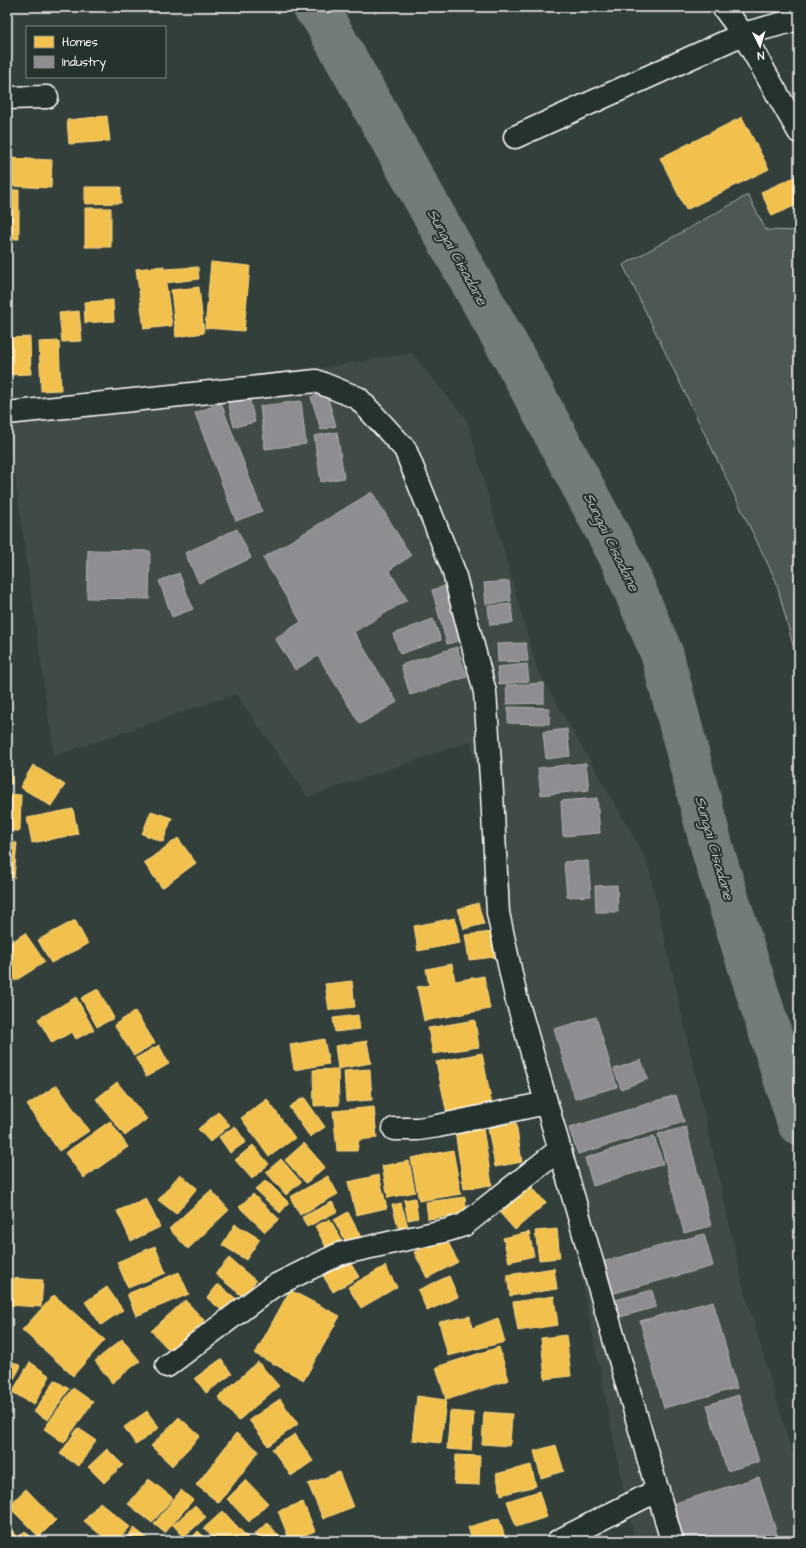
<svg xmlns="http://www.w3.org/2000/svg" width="806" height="1548" viewBox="0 0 806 1548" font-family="'Architects Daughter',sans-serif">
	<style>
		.built { fill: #404c47 }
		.green { fill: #4d5853; stroke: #a6aca9 }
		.homes { fill: #f2c14e; stroke: #f6d483 }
		.industry { fill: #8d8d92; stroke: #afafb3 }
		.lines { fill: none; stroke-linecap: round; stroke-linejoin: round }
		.river { stroke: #737b78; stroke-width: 43 }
		.minor-casing { stroke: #fff; stroke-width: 25 }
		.minor { stroke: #26332d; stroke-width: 22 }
		.labels { text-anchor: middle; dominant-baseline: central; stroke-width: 4; stroke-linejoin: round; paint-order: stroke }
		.water-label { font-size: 15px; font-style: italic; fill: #b9bdbc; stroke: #26332d }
	</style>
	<rect width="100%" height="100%" fill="#333f3a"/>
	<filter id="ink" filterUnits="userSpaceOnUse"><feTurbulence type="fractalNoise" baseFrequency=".025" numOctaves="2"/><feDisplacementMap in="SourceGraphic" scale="8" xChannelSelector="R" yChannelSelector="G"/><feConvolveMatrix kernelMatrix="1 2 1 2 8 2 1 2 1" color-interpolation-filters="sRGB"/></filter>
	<g filter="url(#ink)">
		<path class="built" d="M412,353l55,67 70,249 110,191 97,430 55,185v66h-163l-6,-20 -97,-486 -62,-294 -163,56 -72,-103 -182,62 -47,-336z"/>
		<path class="green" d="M748,195l18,35 33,1v437l-23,-87 -153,-316z"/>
		<path class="homes" d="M107,116l3,25 -41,3 -2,-24z
			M742,117l27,52 -83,41 -26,-52z
			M7,158l45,2 -1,28 -44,-2z
			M799,175v29l-27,12 -11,-24z
			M85,187h36v16l-36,1z
			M7,190h12v49h-12z
			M85,208h26v39h-26z
			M211,262l39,4 -6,65 -39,-3z
			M164,266v3l34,-2 1,12 -33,4 6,43 -28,3 -8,-60z
			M199,287l5,46 -28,4 -5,-47z
			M113,300l1,21 -29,2 -1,-21z
			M79,311l3,30 -20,1 -3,-29z
			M30,337l1,37 -24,1v-37z
			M59,341l2,49 -20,1 -2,-49z
			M7,713h3l-1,40h-2z
			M7,760h3l2,24h-5z
			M33,765l32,20 -14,21 -31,-19z
			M7,794l14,1 -1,36h-13z
			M73,809l5,25 -46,9 -5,-25z
			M151,811l21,7 -9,24 -21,-8z
			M178,838l18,25 -34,25 -18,-25z
			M7,842l10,1 -3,35 -7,-1z
			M478,903l6,21 -20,5 -6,-20z
			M455,918l5,25 -42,8 -4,-25z
			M75,920l13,24 -37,19 -13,-23z
			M492,932l3,25 -26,3 -4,-25z
			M25,933l20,29 -30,19 -8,-12v-24z
			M452,964l3,17 29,-5 6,33 -66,12 -7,-34 12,-2 -3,-16z
			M352,981l3,26 -26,3 -4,-26z
			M98,989l16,29 -17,9 -16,-29z
			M76,997l18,33 -18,9 -4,-7 -20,11 -14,-24z
			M135,1011l20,32 -21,13 -20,-31z
			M358,1015l2,14 -25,3 -2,-14z
			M475,1020l4,27 -46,7 -5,-26z
			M324,1039l5,25 -35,6 -4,-25z
			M367,1041l4,22 -33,6 -3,-23z
			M159,1045l10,19 -23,13 -10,-19z
			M482,1053l10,52 -45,9 -11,-52z
			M338,1069l1,36 -25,1 -1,-36z
			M370,1069l2,31 -26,2 -2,-31z
			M117,1082l30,37 -22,17 -29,-37z
			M57,1085l32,46 -30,20 -32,-46z
			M304,1097l21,30 -15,10 -21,-30z
			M267,1099l28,39 -26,19 -28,-39z
			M374,1107l3,31 -18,2 -2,11h-20l-4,-40z
			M218,1112l12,13 -20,17 -12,-13z
			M110,1121l18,26 -44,31 -19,-25z
			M516,1123l6,39 -27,5 -7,-39z
			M235,1126l11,16 -16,11 -11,-16z
			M483,1128l9,57 -28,4 -9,-57z
			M304,1143l21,24 -19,16 -21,-23z
			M253,1145l16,19 -17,15 -17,-19z
			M453,1150l8,44 -42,7 -8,-43z
			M281,1159l20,23 -15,13 -20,-23z
			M409,1161l6,31 -27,6 -6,-32z
			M180,1174l17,14 -21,26 -18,-14z
			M379,1175l8,33 -31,7 -8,-33z
			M328,1176l10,18 -38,21 -10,-18z
			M266,1180l23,23 -9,10 -25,-23z
			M531,1186l15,17 -31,27 -15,-17z
			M211,1190l18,20 -41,39 -19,-20z
			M253,1194l26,25 -14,13 -26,-25z
			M465,1197l2,17 -39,5 -2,-17z
			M146,1198l14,29 -29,14 -14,-30z
			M415,1198l3,20 -10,2 -4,-20z
			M332,1202l6,9 -31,16 -5,-10z
			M401,1203l8,27 -9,3 -8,-28z
			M348,1212l13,25 -14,7 -13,-24z
			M330,1219l13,24 -15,8 -13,-25z
			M235,1224l25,15 -14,21 -24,-15z
			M557,1229l3,29 -21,2 -4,-29z
			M529,1232l5,24 -25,6 -6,-24z
			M445,1236l13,26 -31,16 -13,-26z
			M155,1246l11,27 -38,15 -11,-26z
			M229,1258l27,23 -13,16 -28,-23z
			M348,1259l11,18 -26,15 -11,-18z
			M385,1266l12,21 -36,21 -13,-21z
			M554,1268l3,21 -47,7 -3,-21z
			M179,1272l10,22 -53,22 -9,-22z
			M449,1276l9,21 -31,14 -9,-21z
			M9,1278l34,2 -2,27 -34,-2z
			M218,1284l21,17 -12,14 -20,-17z
			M107,1287l16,23 -22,15 -16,-23z
			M290,1290l50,26 -36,64 -49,-26z
			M54,1295l51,45 -32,36 -51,-46z
			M554,1296l4,29 -40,6 -5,-29z
			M185,1300l20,21 -35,30 -19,-20z
			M470,1316l2,12 26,-10 7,24 -57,14 -9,-34z
			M566,1335l5,41 -26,3 -4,-41z
			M122,1339l18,22 -28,22 -17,-22z
			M499,1347l10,33 -63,20 -10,-33z
			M7,1359l14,7 -14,26z
			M221,1359l11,15 -26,19 -11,-15z
			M30,1362l20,14 -16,29 -22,-13z
			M258,1362l21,24 -41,35 -20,-24z
			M55,1380l14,9 -21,31 -14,-8z
			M73,1388l20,14 -29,41 -20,-14z
			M417,1396l29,4 -5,43 -29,-3z
			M280,1399l18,25 -30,22 -19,-26z
			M147,1411l12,17 -23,17 -12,-18z
			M450,1411l24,2 -3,38 -24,-2z
			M484,1412l28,2 -2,32 -28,-2z
			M179,1417l21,19 -28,30 -21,-20z
			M78,1428l18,12 -17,26 -19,-12z
			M236,1433l23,18 -40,52 -23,-18z
			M295,1434l18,27 -22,15 -19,-27z
			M556,1445l8,26 -23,7 -7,-27z
			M107,1449l16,16 -19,18 -16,-16z
			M456,1455l24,1 -1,29 -25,-1z
			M531,1465l5,21 -35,9 -5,-21z
			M339,1472l14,35 -30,12 -15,-35z
			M149,1479l24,19 -21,25 -24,-19z
			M246,1480l22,23 -19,19 -22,-23z
			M26,1489l30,31 -17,17 -31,-31z
			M181,1490l12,10 -28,33 -11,-9z
			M539,1491l8,26 -31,10 -9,-26z
			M100,1502l30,25 -13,14h-9l-24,-20z
			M303,1502l12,29 -25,10 -12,-30z
			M195,1505l11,12 -22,20 -11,-12z
			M223,1511l25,27 -4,3h-28l-12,-13z
			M499,1518l7,23h-34l-4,-14z
			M268,1523l15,18h-23l-6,-7z
			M7,1524l10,12 -5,5h-5z
			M134,1528l17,13h-27z
			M25,1531l10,10h-21z
			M198,1531l11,10h-20z"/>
		<path class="industry" d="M326,392l10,34 -15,4 -10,-33z
			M249,397l6,25 -21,5 -6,-25z
			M301,401l5,43 -41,5 -5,-43z
			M221,403l41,108 -26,10 -41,-108z
			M337,432l7,46 -23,4 -7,-46z
			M372,492l39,64 -22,14 18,30 -53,32 43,70 -37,22 -42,-68 -23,14 -20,-32 26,-16 -38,-64z
			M237,529l14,29 -52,25 -14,-30z
			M88,550l62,1 -1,48 -62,-1z
			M179,573l14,36 -21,8 -13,-36z
			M509,581l2,20 -25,3 -2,-21z
			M452,584l15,54 -20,6 -15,-54z
			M511,604l2,19 -23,2 -2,-19z
			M433,619l8,21 -41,14 -7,-20z
			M526,643l2,18 -30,1 -1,-18z
			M457,647l10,30 -57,18 -9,-30z
			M527,664l2,17 -30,3 -2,-17z
			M544,683v20l-37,1 -1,-19z
			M508,707l42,1 -1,16 -41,-1z
			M567,729l3,27 -24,3 -3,-27z
			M586,763l3,27 -48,5 -3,-27z
			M597,798l3,35 -37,3 -2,-35z
			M588,861l3,35 -24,1 -3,-35z
			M617,885l1,27h-22l-1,-26z
			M596,1017l21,70 -42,12 -21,-70z
			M641,1060l7,19 -27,10 -7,-20z
			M676,1095l8,27 -106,32 -9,-26z
			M686,1127l25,99 -27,7 -26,-99z
			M654,1136l9,28 -70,22 -8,-28z
			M704,1234l9,32 -102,28 -9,-32z
			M652,1290l4,17 -39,11 -5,-17z
			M713,1301l24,87 -73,20 -24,-87z
			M739,1395l20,67 -32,9 -20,-66z
			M759,1477l20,64h-98l-12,-36z"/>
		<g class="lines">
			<path class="river" d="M314,7l8,9 199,354 102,192 39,92 52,201 85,269"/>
			<defs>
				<path id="minor" d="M723,7l20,27 56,98
					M7,98l40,-1
					M515,137l228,-103 56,-15
					M7,413l309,-32 42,17 47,51 48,120 32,123 7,101 6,120 18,84 156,544
					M394,1129h24l20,-3 108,-23
					M167,1366l105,-79 67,-33 109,-24 16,-5 95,-75
					M558,1541l100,-51"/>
			</defs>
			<use href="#minor" class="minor-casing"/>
			<use href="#minor" class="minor"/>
		</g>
	</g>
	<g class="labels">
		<g class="water-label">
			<text transform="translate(457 257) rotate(61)">Sungai Cisadane</text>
			<text transform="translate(611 542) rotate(64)">Sungai Cisadane</text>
			<text transform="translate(714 848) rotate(74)">Sungai Cisadane</text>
		</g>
	</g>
	<rect width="806" height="1548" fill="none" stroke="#26332d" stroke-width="24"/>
	<rect x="12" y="12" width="782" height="1524" fill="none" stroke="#fff" stroke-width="1.5" filter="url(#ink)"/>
	<rect x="26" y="26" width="140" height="52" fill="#26332d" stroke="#7d8581"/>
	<rect x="34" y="36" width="20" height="12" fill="#f2c14e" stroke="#7d8581"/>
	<text x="62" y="46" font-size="12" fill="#ffffff">Homes</text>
	<rect x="34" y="56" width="20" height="12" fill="#8d8d92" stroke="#7d8581"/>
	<text x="62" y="66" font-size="12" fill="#ffffff">Industry</text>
	<g transform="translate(760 46) rotate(175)" stroke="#26332d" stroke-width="3" paint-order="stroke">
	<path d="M0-3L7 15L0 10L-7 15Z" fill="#ffffff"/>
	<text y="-6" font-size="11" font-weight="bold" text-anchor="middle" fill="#ffffff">N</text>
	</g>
</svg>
